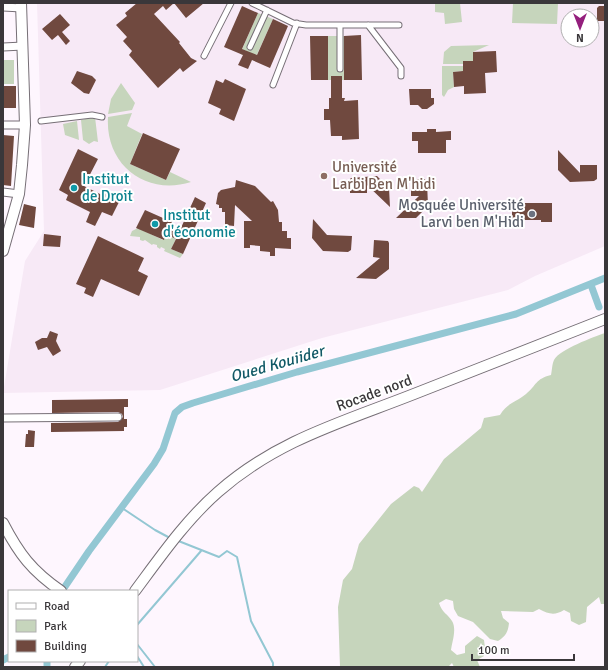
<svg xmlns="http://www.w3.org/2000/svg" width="608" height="670" viewBox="0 0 608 670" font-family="Signika,sans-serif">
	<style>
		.built { fill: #f7e9f6; fill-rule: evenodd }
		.green { fill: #c6d5bc }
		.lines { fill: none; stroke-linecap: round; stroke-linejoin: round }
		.stream { stroke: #93c7d3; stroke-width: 2 }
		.canal { stroke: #93c7d3; stroke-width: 7 }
		.building { fill: #70493f }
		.pedestrian-casing { stroke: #766f76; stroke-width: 7 }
		.minor-casing { stroke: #766f76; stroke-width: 9 }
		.secondary-casing { stroke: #766f76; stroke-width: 12 }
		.pedestrian { stroke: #fff; stroke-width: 5 }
		.minor { stroke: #fff; stroke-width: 7 }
		.secondary { stroke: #fff; stroke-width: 10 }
		.education-dot { fill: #8d6e63; stroke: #fff; stroke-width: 1.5 }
		.culture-dot { fill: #0f9aa8; stroke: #fff; stroke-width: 1.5 }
		.worship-dot { fill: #6b7280; stroke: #fff; stroke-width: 1.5 }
		.labels { text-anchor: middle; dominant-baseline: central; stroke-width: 4; stroke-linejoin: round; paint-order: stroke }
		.education-label { font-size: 15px; fill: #785e54; stroke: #fff; text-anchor: start }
		.culture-label { font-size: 15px; fill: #0d838f; stroke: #fff; text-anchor: start }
		.worship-label { font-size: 15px; fill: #5b616d; stroke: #fff; text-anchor: end }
		.street-label { font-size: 15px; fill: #3a373a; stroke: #fff }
		.water-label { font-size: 16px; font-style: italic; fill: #115966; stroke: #fff }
	</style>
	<rect width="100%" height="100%" fill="#fef6fe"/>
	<path class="built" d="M37,3h568v243l-70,30 -27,14 -186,48 -162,52 -157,3 22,-132 19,-30zM568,16h24v24h-24z"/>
	<path class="green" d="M435,3h25l2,19 -17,2 -1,-11 -9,-1z
		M513,3h45l-1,21 -45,-1z
		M258,13l15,6 -19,42 -9,-11 -2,5 -3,-1z
		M328,36h16v44h-2v-4h-11v4h-3z
		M489,45l-16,7v9h-10v3h-20l1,-12 7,-6z
		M3,60h11v24h-11z
		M442,66h21v5l-10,1 1,15 -6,3 -4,7 -2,-2z
		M121,83l14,20 -3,7 -24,4 3,-15z
		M132,113l-5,13 15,8 -12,30 36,16 4,-8 21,10c-45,14 -86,-17 -83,-65z
		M95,117l3,25 -4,-1 -5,3 -6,-4 -2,-20z
		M77,121l2,19 -14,-5 -2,-11z
		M138,228l25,12 3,-6 10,5 -5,10 12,5 -3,4 -16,-7 1,-2 -4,-2 -1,2 -3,-2v-2l-4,-1 -1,1 -7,-5 -2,1 -3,-1v-3l-10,-1 2,-5z
		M605,333v271h-4l-2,-7 -12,10 -1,15 -7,3 -8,-4 -1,-8 -6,-3c-10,6 -15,4 -25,-1l-6,3 -32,-1 2,7 6,5c-1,9 -3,13 -11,18l-8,-2 -17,-17 -15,-6 -4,-7 -1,-8 -7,-2 -7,4c3,10 9,11 13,18 5,8 0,21 -1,29l6,5 8,-2v-7l12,-10 7,4 1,8 -1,8 -7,4 3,7h-26l-2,-4 -4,4h-108l-2,-60 5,-27 9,-11 7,-25 32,-40 23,-18 5,2 3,4 22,-33 37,-31 3,-10 16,-3c8,-13 15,-12 26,-21 11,-9 9,-15 25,-19 1,-4 1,-11 3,-15 6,-11 40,-23 51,-27z"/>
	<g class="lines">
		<path class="stream" d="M122,508l33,22 15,8
			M176,540l43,17 8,-6 10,6 14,64 22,42v4
			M137,625l64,-74
			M137,644l18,23
			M137,656l7,11
			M105,667l4,-6"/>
		<path class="canal" d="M591,285l8,22
			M62,591l27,-40 65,-87 9,-15 12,-36 7,-6 11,-4 104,-31 219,-58 89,-36
			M3,660l6,-3
			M47,667v-6"/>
	</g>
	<path class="building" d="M137,3h37l-8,7 -3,-4 -9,8 26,28 -1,1 12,15 6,3 -14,11 -3,-4 -22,20 -29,-33 3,-4 -9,-10 4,-4 -11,-12 11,-9 -2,-3z
		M174,3h30l-18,15z
		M242,6l16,7 -16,36 15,6 16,-36 15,7 -18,42 -18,-8 -4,9 -10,-4 5,-10 -19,-8z
		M599,6h6v15h-8v-13z
		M60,14l10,11 -8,7 8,9 -4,4 -8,-10 -6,5 -10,-11z
		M361,35l1,45h-18v-44z
		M310,36h18v44h-17z
		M496,51l1,21 -12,1 1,20 -22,1v-8l-10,1 -1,-15 10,-1v-10h10v-9z
		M77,71l15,5 4,4 -7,14 -5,-1 -13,-10z
		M331,76h11v22h3l-1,3 14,-1 1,39 -17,1v-4h-11l-1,-16h-6v-11h5v-11h2z
		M225,79l21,10 -12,32 -15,-7 2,-5 -13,-6 8,-23 7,3z
		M3,86h13v22h-13z
		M409,89h22v9h3v6l-7,5h-5l-4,-4h-8z
		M427,129h9v3l15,-1v9h-5v13h-28v-12h-6v-9h15z
		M143,133l37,16 -14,31 -36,-16z
		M3,135l11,1 -3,50 -8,-1z
		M78,149l20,10 -14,27 18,9 3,-5 16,8 -9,18 -10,-4 -7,14 -9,-4 4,-10 -24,-12 2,-5 -9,-5z
		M558,150l22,23v-8h17v14l-3,2 -24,1 -12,-12z
		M377,176l12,12 1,19 -23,-22v8h-17v-14l1,-1z
		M411,179h14l2,3 1,24 -12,12h-20l23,-22h-8z
		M236,180l19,6 16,16 2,-1 5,9 1,12h3v9h5v7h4v11l-16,-1v8h-5v-4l-10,-1v-5l-10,-1v3h-6v-27h8l-17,-16 -1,21 -9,-1v-13h-3v-4h-3v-3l-3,-1 2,-11 3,-3 14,-3z
		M195,197l11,6 -23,51 -12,-5 5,-10 -10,-5 -2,6 -28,-12 9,-18 27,12 -2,4 10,4z
		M507,203h45v19h-11v-2h-29v-11h-5z
		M24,204l12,3 -2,21 -15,-3z
		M313,219l14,16 25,1 -1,14 -3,2 -25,-1 -11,-13z
		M44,234l17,2 -1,11 -17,-1z
		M98,236l46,22 -6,13 10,5 -9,20 -38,-17 -8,18 -9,-4 2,-5 -10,-4z
		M374,240l14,1 1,2v26l-13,10 -20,-1 24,-20 -7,-1z
		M50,331l8,3 -2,7 5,10 -8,5 -6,-9 -9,3 -3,-8 7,-4h5z
		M128,399v8h-4v12h3v8h-3v4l-73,1v-9l67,-1 5,-5 -1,-3 -4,-2 -66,1v-13z
		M28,430l7,1 -1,16h-9l1,-13h2z"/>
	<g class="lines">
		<defs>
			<path id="pedestrian" d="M252,3l41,20 13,2h93
				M368,25l33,43v8
				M250,47l17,-37
				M204,56l27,-53
				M340,69v-43
				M273,85l24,-62
				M41,121l51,-6 10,2"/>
			<path id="minor" d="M3,7l19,1
				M3,47l20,-1
				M3,125h22
				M3,192l16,2
				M3,418l115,-1"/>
			<path id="secondary" d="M3,251l16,-57 3,-29 3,-40 -4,-122
				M3,523c16,31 29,48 58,68
				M135,591c26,-35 51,-71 83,-99 59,-52 125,-70 196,-98 64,-25 127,-50 191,-75
				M75,667l5,-6"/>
		</defs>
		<use href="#pedestrian" class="pedestrian-casing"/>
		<use href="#minor" class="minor-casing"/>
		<use href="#secondary" class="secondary-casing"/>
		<use href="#pedestrian" class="pedestrian"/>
		<use href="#minor" class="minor"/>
		<use href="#secondary" class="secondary"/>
	</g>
	<circle class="education-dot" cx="324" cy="176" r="4"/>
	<g class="culture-dot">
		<circle cx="74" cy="188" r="4"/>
		<circle cx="155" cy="224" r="4"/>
	</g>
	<circle class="worship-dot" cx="532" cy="214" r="4"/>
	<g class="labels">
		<g class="education-label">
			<text x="332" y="167">Université<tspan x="332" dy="17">Larbi Ben M'hidi</tspan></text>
		</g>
		<g class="culture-label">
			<text x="82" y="179">Institut<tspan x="82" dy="17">de Droit</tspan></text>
			<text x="163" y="215">Institut<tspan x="163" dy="17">d'économie</tspan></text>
		</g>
		<g class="worship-label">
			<text x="524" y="205">Mosquée Université<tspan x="524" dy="17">Larvi ben M'Hidi</tspan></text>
		</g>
		<g class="street-label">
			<text transform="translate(374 393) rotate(-20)">Rocade nord</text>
		</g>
		<g class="water-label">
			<text transform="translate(277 364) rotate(-16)">Oued Kouiider</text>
		</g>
	</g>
	<rect width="608" height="670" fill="none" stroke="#3a373a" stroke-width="8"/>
	<rect x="8" y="590" width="130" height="72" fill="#ffffff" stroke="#b0afb0"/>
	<rect x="16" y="603" width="20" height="6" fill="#ffffff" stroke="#b0afb0"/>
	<text x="44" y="610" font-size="12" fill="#3a373a">Road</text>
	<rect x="16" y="620" width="20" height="12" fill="#c6d5bc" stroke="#b0afb0"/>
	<text x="44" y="630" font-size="12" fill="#3a373a">Park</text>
	<rect x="16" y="640" width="20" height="12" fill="#70493f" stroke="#b0afb0"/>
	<text x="44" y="650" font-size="12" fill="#3a373a">Building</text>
	<g transform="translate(580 28) rotate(180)"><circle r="19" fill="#ffffff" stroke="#b0afb0"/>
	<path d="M0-3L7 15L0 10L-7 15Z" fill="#941f7d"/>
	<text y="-6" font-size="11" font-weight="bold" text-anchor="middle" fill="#3a373a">N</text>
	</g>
	<path d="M472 654v6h102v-6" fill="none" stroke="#3a373a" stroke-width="2"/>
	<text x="478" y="654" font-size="12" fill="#3a373a" stroke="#ffffff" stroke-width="3" paint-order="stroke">100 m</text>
</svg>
